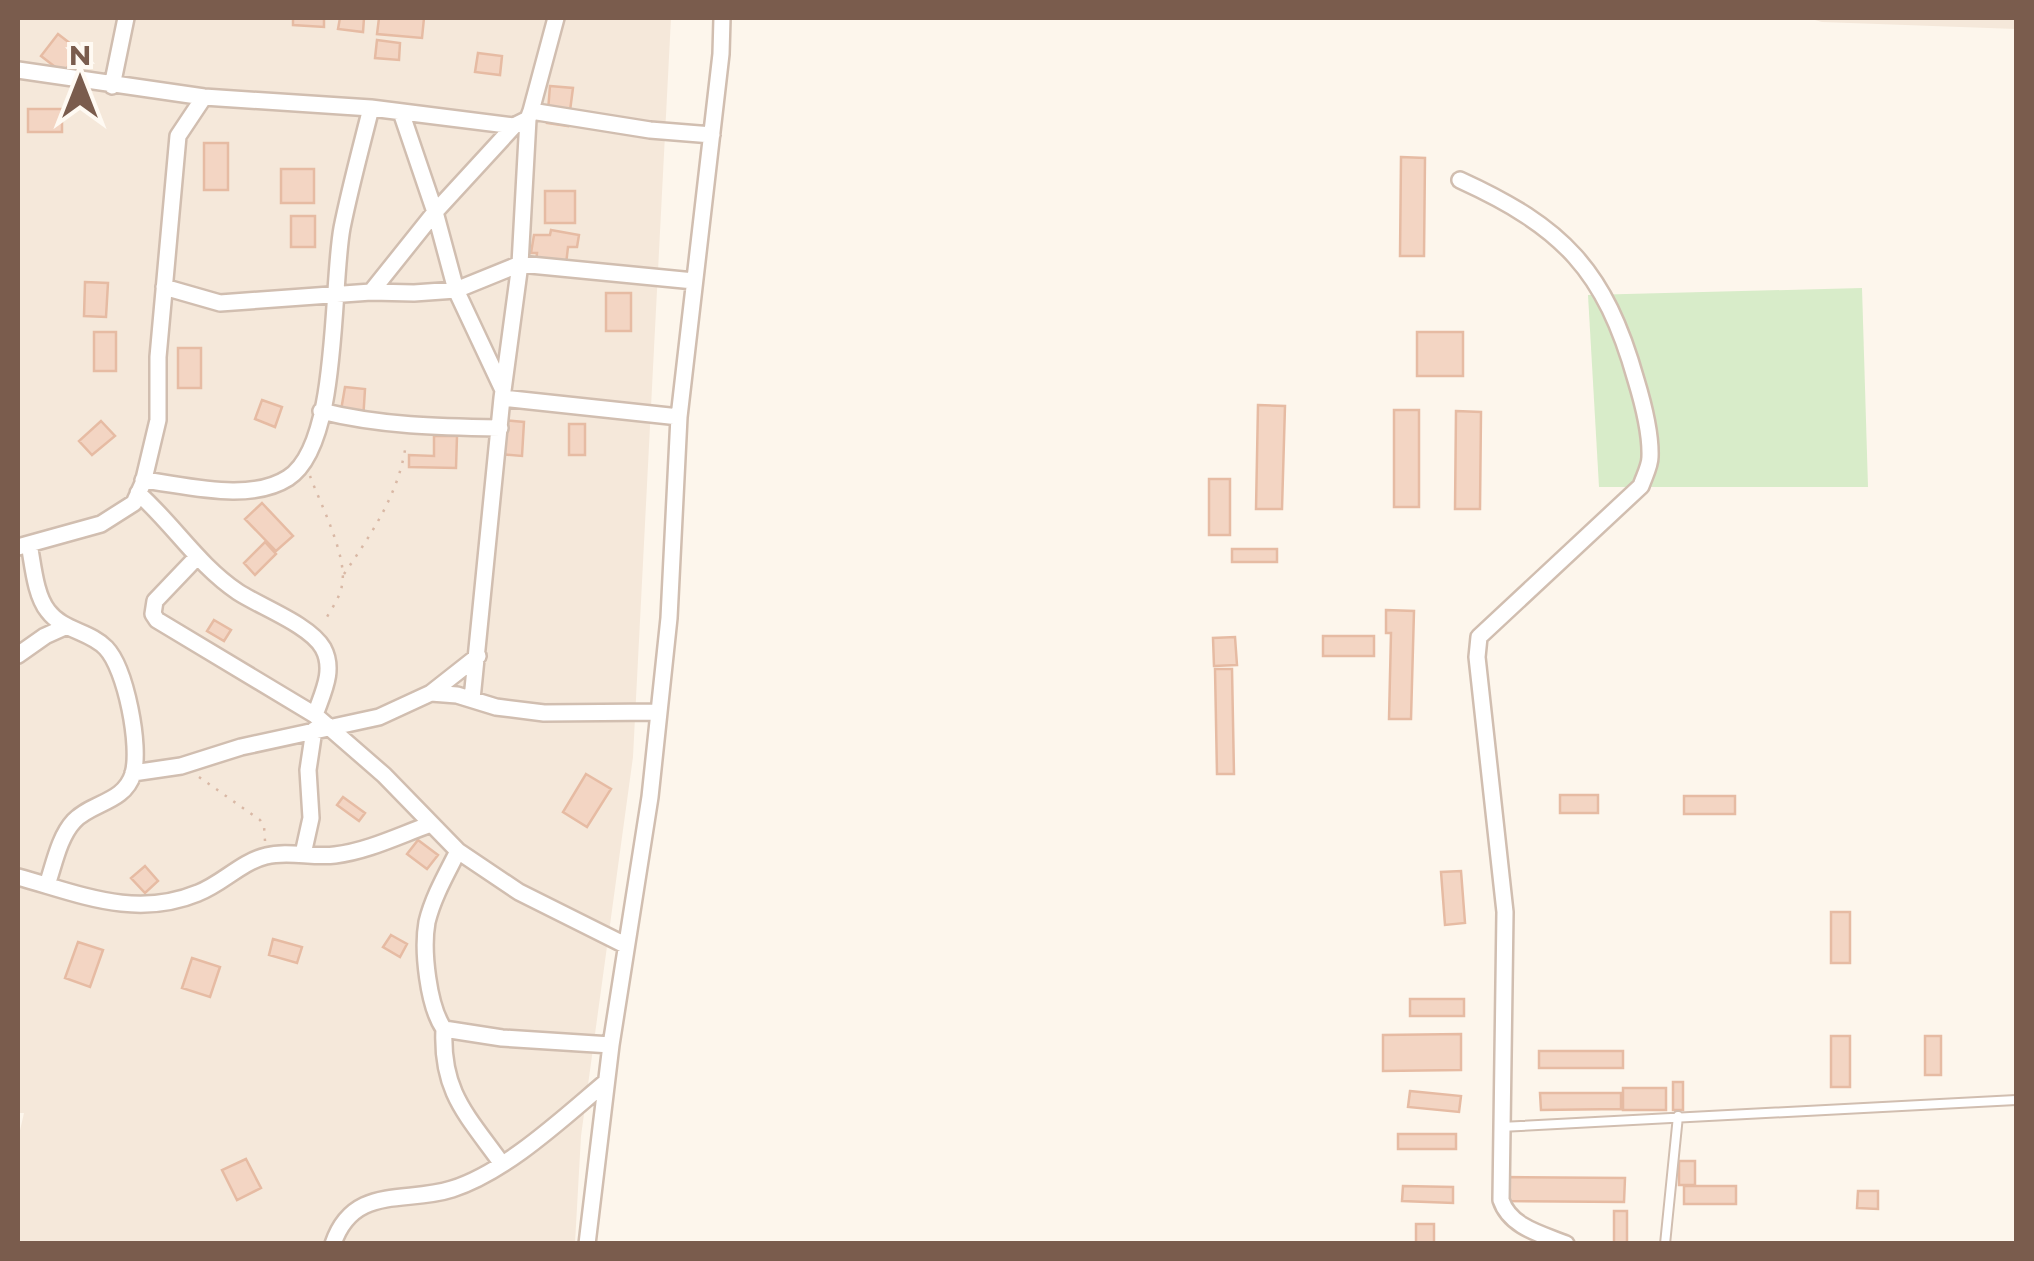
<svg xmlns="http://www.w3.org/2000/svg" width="2034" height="1261" viewBox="0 0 2034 1261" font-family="Montserrat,sans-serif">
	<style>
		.residential { fill: #f5e8da }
		.green { fill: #d8ecc9 }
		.building { fill: #f3d5c3; stroke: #e6bba3; stroke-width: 2.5 }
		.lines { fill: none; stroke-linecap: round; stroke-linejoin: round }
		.lane-casing { stroke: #d1beb0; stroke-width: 12 }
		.street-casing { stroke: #d1beb0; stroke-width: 20 }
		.path { stroke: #d9b8a5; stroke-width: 2.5; stroke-dasharray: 2.5 8; stroke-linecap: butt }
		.lane { stroke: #fff; stroke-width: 8 }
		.street { stroke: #fff; stroke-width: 15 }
	</style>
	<rect width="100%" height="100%" fill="#fdf6ec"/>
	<path class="residential" d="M18,18h653l-38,739 -52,379 -6,107h-557v-104l6,-26h-6z
		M1808,18h208v11l-194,-7z"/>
	<path class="green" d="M1862,288l6,199h-269l-11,-192z"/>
	<path class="building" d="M293,18h31v9l-31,-2z
		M340,18h24l-1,14 -25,-3z
		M379,18h45l-2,20 -45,-4z
		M58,34l22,17 -17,22 -22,-17z
		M377,40l23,3 -1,17 -24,-2z
		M478,53l24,3 -2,19 -25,-3z
		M550,86l23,2 -5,38 -21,-3z
		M28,109h34v23h-34z
		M204,143h24v47h-24z
		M1401,157l24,1 -1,98h-24z
		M281,169h33v34h-33z
		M545,191h30v32h-30z
		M291,216h24v31h-24z
		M551,230l28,5 -2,12h-9l-3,26 -30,-2 2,-18h-6l3,-18h16z
		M85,282l23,1 -2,34 -22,-1z
		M606,293h25v38h-25z
		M94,332h22v39h-22z
		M1417,332h46v44h-46z
		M178,348h23v40h-23z
		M345,387l20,2 -2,32 -23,-5z
		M262,400l20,7 -7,20 -20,-8z
		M1258,405l27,1 -3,103h-26z
		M1394,410h25v97h-25z
		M1456,411l25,1 -1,97h-25z
		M502,420l22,2 -2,34 -22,-2z
		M101,421l14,15 -23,19 -13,-14z
		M569,424h16v31h-16z
		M434,436h23l-1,32 -47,-1v-12l25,1z
		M1209,479h21v56h-21z
		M262,503l31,33 -17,15 -31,-32z
		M265,542l11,12 -21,21 -11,-12z
		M1232,549h45v13h-45z
		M1386,610l28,1 -3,108h-22l2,-86h-5z
		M214,620l17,10 -7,11 -17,-10z
		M1323,636h51v20h-51z
		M1235,637l2,28 -23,1 -1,-28z
		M1215,669h17l2,105h-17z
		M586,774l25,15 -24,38 -24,-15z
		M1560,795h38v18h-38z
		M1684,796h51v18h-51z
		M343,797l22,16 -6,8 -22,-16z
		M418,840l20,15 -11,14 -20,-15z
		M145,866l13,15 -13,12 -14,-15z
		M1461,871l4,52 -20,2 -4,-53z
		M1831,912h19v51h-19z
		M391,935l16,9 -7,13 -17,-10z
		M273,939l29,8 -5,16 -28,-8z
		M78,942l25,8 -13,37 -25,-9z
		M192,958l28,9 -10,30 -28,-9z
		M1410,999h54v17h-54z
		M1461,1034v36l-78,1v-36z
		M1831,1036h19v51h-19z
		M1925,1036h16v39h-16z
		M1539,1051h84v17h-84z
		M1673,1082h10v28h-10z
		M1623,1088h43v22h-43z
		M1410,1091l51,5 -2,16 -51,-5z
		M1540,1093h81v16l-80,1z
		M1398,1134h58v15h-58z
		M246,1159l15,29 -24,12 -15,-30z
		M1679,1161h16v24h-16z
		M1503,1177l122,1 -1,24 -121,-1z
		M1403,1186l50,1v16l-51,-2z
		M1684,1186h52v18h-52z
		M1858,1191h20v18l-21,-1z
		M1614,1211h13v33h-13z
		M1416,1224h18v20h-18z"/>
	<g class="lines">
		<defs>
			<path id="lane" d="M1500,1127l516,-27
				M1665,1244l13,-128"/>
			<path id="street" d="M18,70l186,27 167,11 143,18 14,-7 3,-8 25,-93
				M112,86l14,-68
				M531,111l119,19 62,5
				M401,112l34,100 21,78 47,100
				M1460,180c103,47 145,90 176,200 7,23 15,52 14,77 0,9 -6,20 -9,29l-162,151 -2,20 28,255 -4,288c9,27 40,34 65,44
				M164,287l56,16 151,-11 43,1 42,-3 64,-26 174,17
				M371,292l64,-80 79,-86
				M502,398l177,19
				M321,411c60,15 118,16 179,17
				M143,480c43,5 106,23 145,-2 52,-33 43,-191 54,-250 8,-40 19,-80 29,-120
				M138,493c36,32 60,72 100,99 23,15 72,33 85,56 12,22 0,44 -8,67
				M29,544c4,20 6,51 19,67 15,20 42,20 58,37 20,21 35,99 27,126 -9,29 -41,28 -59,47 -15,16 -20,44 -27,64
				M18,547l83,-23 33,-21 9,-20 15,-63v-63l20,-221 26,-39
				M196,558l-41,43 -2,13 4,6 158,95 69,60 74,76 61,41 106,53
				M18,655l27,-19 20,-9
				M431,693l47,-37
				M472,699l30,-301 18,-134 8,-145
				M133,773l48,-7 60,-19 138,-30 52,-24 26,2 39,12 48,6 115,-1
				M458,851c-11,22 -25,46 -31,71 -5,28 1,84 17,107l58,9 109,7
				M303,854l8,-36 -3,-48 6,-40
				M18,877c62,17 117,42 180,16 24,-9 43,-31 68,-37 22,-6 46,2 69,-1 33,-4 65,-20 96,-31
				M444,1029c-3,63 23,86 58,135
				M333,1244c20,-60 73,-40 119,-55 54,-17 111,-71 154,-107
				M587,1244l24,-199 39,-248 19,-179 10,-201 42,-363 1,-36"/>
		</defs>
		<use href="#lane" class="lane-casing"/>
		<use href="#street" class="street-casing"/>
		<path class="path" d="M310,476c10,27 38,81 32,109 -2,13 -12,26 -18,37
			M344,574c28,-41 56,-82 62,-131
			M199,777l61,43 4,6 1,15"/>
		<use href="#lane" class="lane"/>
		<use href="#street" class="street"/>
	</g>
	<rect width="2034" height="1261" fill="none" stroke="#7a5c4d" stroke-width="40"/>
	<g transform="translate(80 80)" stroke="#fffaf3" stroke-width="8" paint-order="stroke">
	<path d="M0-8L18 38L0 25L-18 38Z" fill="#7a5c4d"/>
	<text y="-15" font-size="28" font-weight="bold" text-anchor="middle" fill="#7a5c4d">N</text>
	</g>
</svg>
